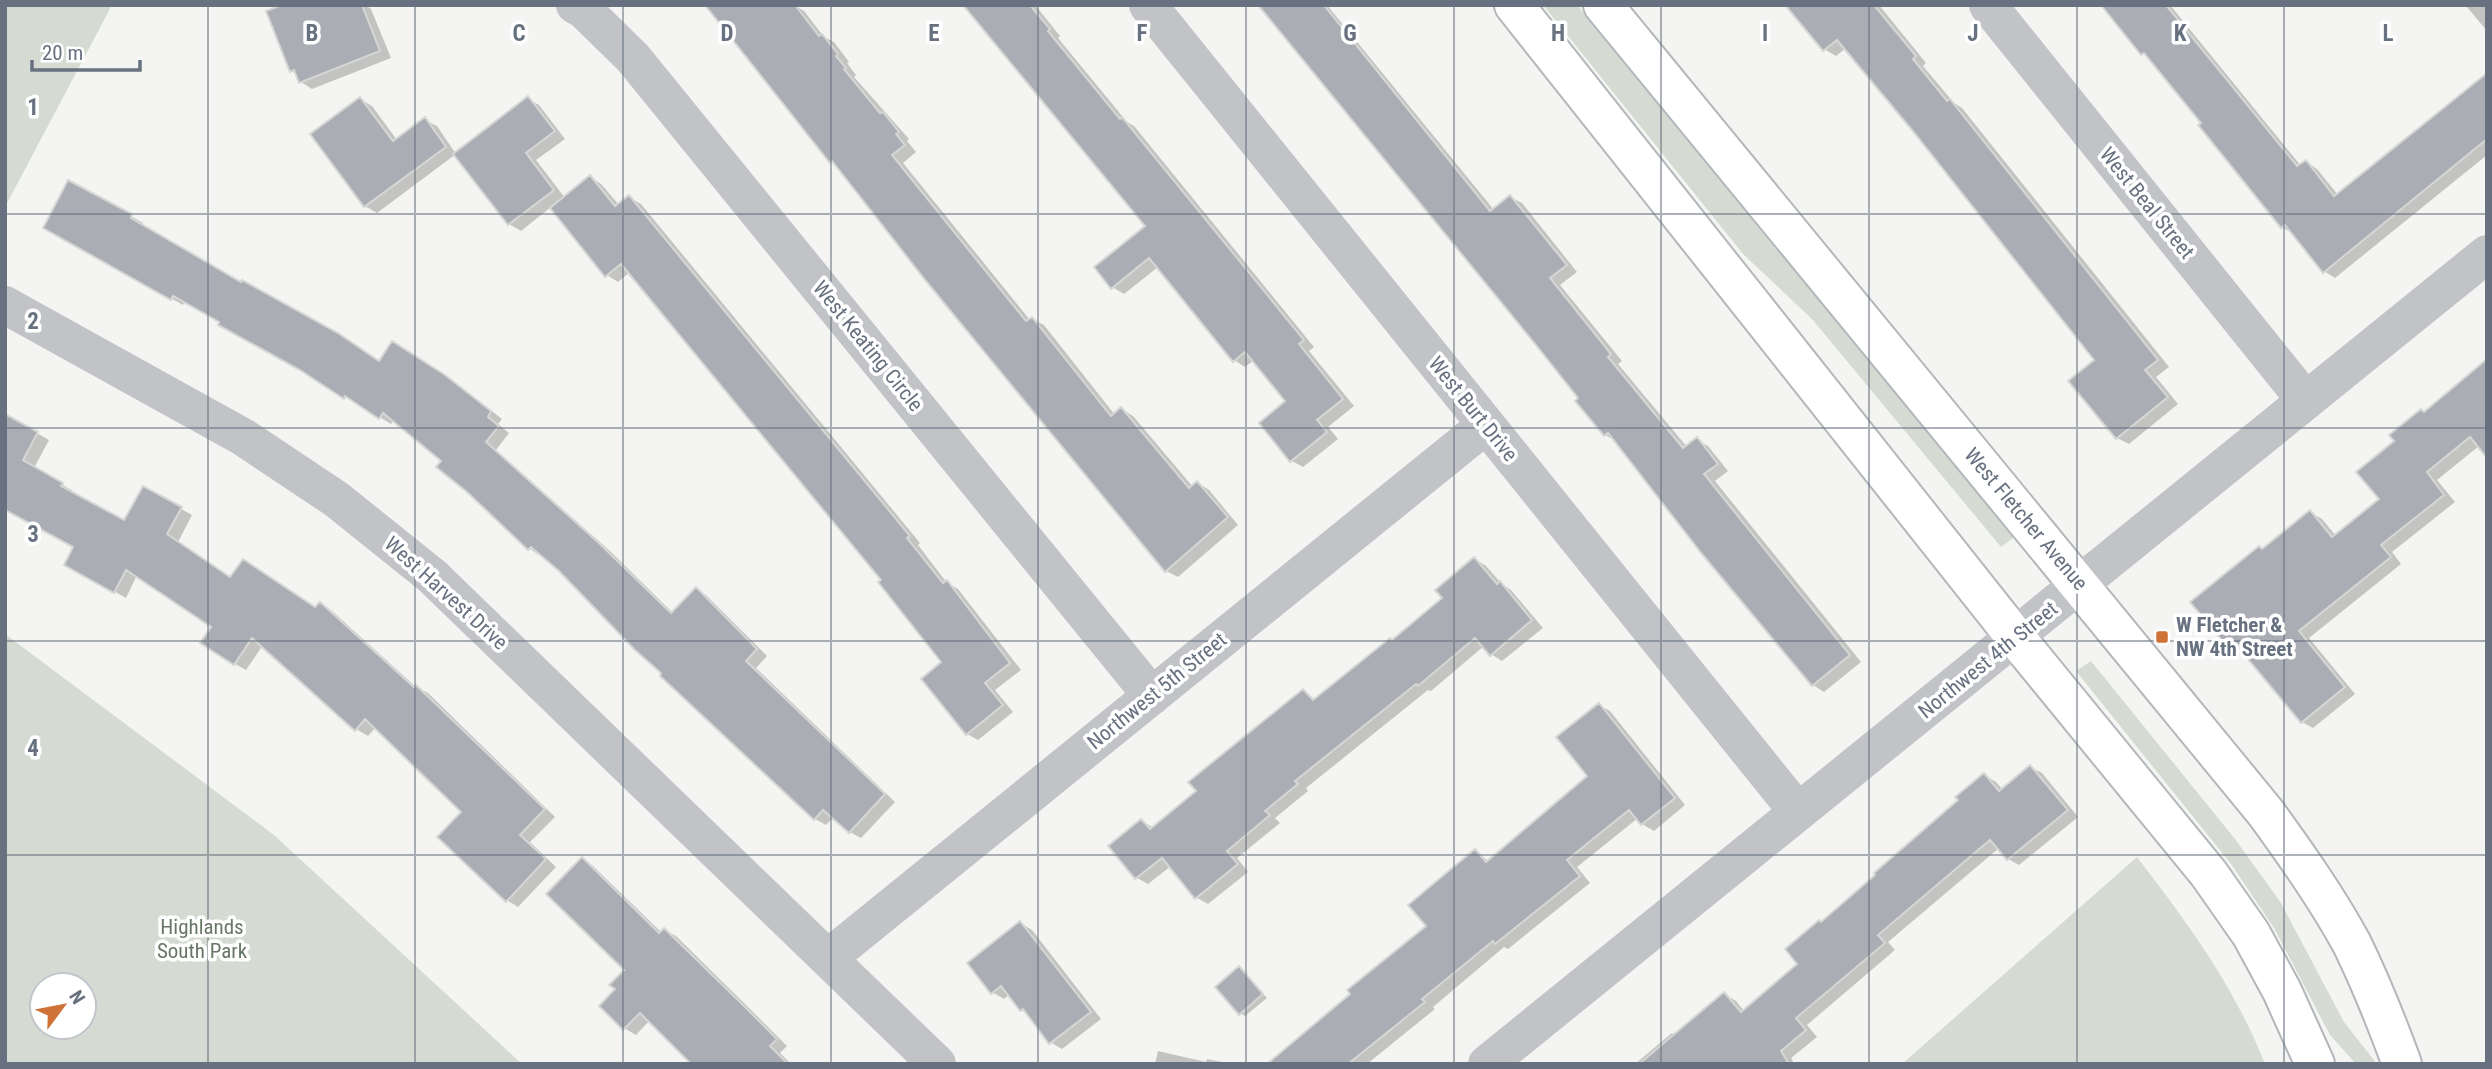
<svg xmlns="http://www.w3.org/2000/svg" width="2492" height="1069" viewBox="0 0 2492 1069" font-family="'Roboto Condensed',sans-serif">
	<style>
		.green { fill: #d5dbd3; fill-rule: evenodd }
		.shadow { fill: #0003 }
		.building { fill: #aaaeb4; stroke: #d6d6d4; stroke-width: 2 }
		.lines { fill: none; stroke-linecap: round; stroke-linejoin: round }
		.secondary-casing { stroke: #b3b6bb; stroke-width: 42 }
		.street { stroke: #c1c3c6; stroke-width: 38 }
		.secondary { stroke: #fff; stroke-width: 38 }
		.grid { fill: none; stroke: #67717f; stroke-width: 2; stroke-opacity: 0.55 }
		.poi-dot { fill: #ce7238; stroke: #fff; stroke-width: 2.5 }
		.labels { text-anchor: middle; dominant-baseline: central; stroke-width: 7; stroke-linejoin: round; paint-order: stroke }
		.street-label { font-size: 21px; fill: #67717f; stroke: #fff }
		.poi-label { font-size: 21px; font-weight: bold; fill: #67717f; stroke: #fff; text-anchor: start }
		.park-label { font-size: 21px; fill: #667765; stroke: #fff }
		.grid-label { font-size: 23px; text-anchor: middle; font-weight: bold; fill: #67717f; stroke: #fff; stroke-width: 7; stroke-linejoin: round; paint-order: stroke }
	</style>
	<rect width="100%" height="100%" fill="#f4f5f2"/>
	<path class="green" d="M5,5h107l-107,202z
		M1543,5h34l439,531 -15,11 -189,-228 -69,-65z
		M5,634l269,201 248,229h-517zM42,985h42v42h-42z
		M2091,661l144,178 46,64 63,119 33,42h-21l-26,-29 -56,-107 -43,-64 -155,-193z
		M2137,857c50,65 98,130 128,207h-363z"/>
	<path class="shadow" d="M352,5h13l6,4 20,49 -79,31 -11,-7 -4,-8 -6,-3z
		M707,5h87l10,6 20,26 10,5 15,20 -2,1 9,12 -2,2 55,62 -2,2 9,11 -13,11 127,157 2,-1 12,6 71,90 6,-6 12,7 60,71 5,-4 11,7 29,35 -60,52 -12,-6 -328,-406 -7,-3z
		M966,5h69l25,31 -2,2 69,84 7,4 180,221 -5,4 45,55 -26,21 10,12 -35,28 -11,-6 -4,-59 -34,-42 -9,7 -11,-7 -76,-93 -34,27 -12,-7 36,-60z
		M1262,5h65l167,205 16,-13 12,6 55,69 -17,13 62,76 -4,3 69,83 10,-7 11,6 20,25 -13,10 146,181 -37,30 -11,-7 -197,-244 -11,-6 -27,-34 3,-2z
		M1788,5h91l47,58 -3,3 31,37 8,5 207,259 -13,10 22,27 -49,40 -12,-6 -20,-78 -183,-231 -68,-81 -10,8 -12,-7z
		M2103,5h67l131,161 5,-4 11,7 21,26 149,-120v80l-152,123 -11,-7 -30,-37 -12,-7 -78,-104z
		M2469,5h18v26l-20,-24z
		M360,99l12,7 25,34 28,-20 12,6 19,28 72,-55 11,6 26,34 -29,21 29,38 25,-21 11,7 18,21 10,-8 12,7 279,339 -2,2 29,38 11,6 63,81 -26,20 18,22 -35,28 -11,-6 -23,-71 -60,-83 -254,-308 -12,10 -11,-7 -56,-68 -30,24 -12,-7 -53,-70 -79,59 -12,-7z
		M69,182l74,41 -2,3 239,136 24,-13 53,35 45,35 -4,5 11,9 -13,17 115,102 62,61 23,-24 11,7 60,60 -11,12 139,134 -34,36 -11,-6 -16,-15 -8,8 -11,-6 -255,-249 -31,-22 -86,-87 -49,-41 -3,4 -170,-103 -36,-20 -2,4 -138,-78z
		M2487,361l-8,85 -42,34 18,22 -63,50 9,12 -92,74 46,56 -42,34 -11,-6 -55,-67 -4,2 -11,-6 31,-101 47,-38 12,7 14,17 45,-36 15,-59z
		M5,415l44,25 -15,28 39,23 -2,2 54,29 18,-34 49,27 -14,27 54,37 84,30 4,-5 12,7 84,76 12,6 127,124 -25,25 26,25 -38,40 -11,-7 -43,-88 -88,-85 -8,9 -12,-7 -93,-84 -17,25 -11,-6 -22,-37 -76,-52 -11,23 -60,-34 9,-17 -70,-39z
		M1475,559l11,7 15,17 10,7 32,38 -41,33 -11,-7 -7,-8 -53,45 -3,-1 -122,98 2,3 -33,27 5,5 -43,35 11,14 -40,32 -11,-6 -26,-32 -23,18 -11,-6 -26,-32 30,-25 13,7 44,-37 105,-100 13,9 77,-59 52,-42z
		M1599,705l11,6 75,94 -31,26 -12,-7 -4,-6 -61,49 13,16 -82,66 -4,-2 -71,60 2,2 -68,55h-82l143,-138 47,-75 15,11 100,-86z
		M2030,767l12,6 36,44 -59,48 -11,-6 -9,-11 -111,94 7,8 -88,75 10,12 -26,21 2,3 -4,3h-154l37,-31 3,2 49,-41 12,7 8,10 56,-47 22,-41 139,-122 23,-26 12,7 7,8z
		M582,860l11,6 69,67 2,-3 12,6 76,75 35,35 -7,7 11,11h-98l-43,-44 -14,15 -12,-7 -7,-39 9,-19z
		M1020,923l12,7 69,89 -39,30 -12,-7 -21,-27 -8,-5 -12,-15 -5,4 -12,-7z
		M1239,968l28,30 -22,18 -5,-3z
		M1158,1051l48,11 1,-3 25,5h-77z"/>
	<path class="building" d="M282,5h80l18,46 -81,32 -5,-13 -4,2 -24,-61z
		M705,5h90l24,31 3,-2 16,20 -2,2 10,12 -2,1 36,44 3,-1 16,20 -3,2 9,11 -13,10 134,166 6,-4 79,99 10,-9 68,81 8,-7 31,36 -63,55 -239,-291 -94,-120 -2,2z
		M963,5h67l20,24 -2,2 72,88 2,-2 182,223 -5,4 44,55 -26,21 10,12 -37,30 -31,-39 26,-22 -40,-49 -12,10 -84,-104 -38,31 -17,-22 51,-41z
		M1258,5h66l166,206 20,-16 57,70 -17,13 61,76 -3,3 75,91 14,-11 21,27 -14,10 146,181 -38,31 -110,-132 -94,-121 -4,3 -29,-35 3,-3 -42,-53z
		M1785,5h89l42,51 -3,3 34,42 3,-2 208,261 -13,10 23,27 -52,42 -48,-58 26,-21 -182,-230 -75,-90 -14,11z
		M2101,5h65l131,161 9,-6 28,36 153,-123v66l-164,134 -38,-48 -4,3 -83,-103 3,-2 -57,-70 -3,2z
		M528,96l27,35 -29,22 28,37 -46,35 -55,-71z
		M360,97l33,44 32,-24 21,30 -82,60 -54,-73z
		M590,175l25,31 14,-11 281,341 -3,2 36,45 4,-3 63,83 -25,20 18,22 -37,30 -45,-56 20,-17 -63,-80 3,-2 -260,-316 -16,13 -55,-69z
		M68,180l64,34 -1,4 110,64 1,-2 96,53 41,28 13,-20 53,34 46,36 -3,6 11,9 -13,16 113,101 72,70 25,-26 61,62 -11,12 139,133 -36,39 -26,-23 -9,10 -154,-144 1,-3 -26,-23 -76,-79 -28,-24 -3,3 -61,-58 -31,-25 5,-6 -58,-48 -4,6 -34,-23 -1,3 -44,-29 -82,-45 1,-3 -46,-26 -2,4 -128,-72z
		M2487,359v99l-17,-21 -43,35 17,23 -63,50 10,12 -92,74 46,56 -44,36 -63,-76 -7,5 -41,-50 69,-56 3,3 48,-39 22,27 47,-38 -23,-27 38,-31 -5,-6 32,-26 3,3z
		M5,414l33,18 -15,28 40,23 -2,3 63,34 19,-34 39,21 -15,27 63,43 13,-18 72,48 5,-5 94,85 2,-2 129,124 -25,26 26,24 -40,43 -69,-65 24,-25 -96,-93 -10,12 -103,-93 -18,27 -34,-22 11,-16 -85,-57 -12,23 -50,-28 9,-18 -68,-37z
		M1474,557l23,27 3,-3 32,39 -42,36 -15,-18 -57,48 -2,-2 -121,97 3,3 -33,27 5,4 -43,36 11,13 -43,35 -33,-41 -27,21 -27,-33 33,-27 9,10 46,-38 -8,-9 115,-93 10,11 77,-62 2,2 50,-42 -7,-8z
		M1599,703l76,95 -34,27 -12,-15 -62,50 13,16 -85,68 -2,-3 -71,58 3,3 -77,62h-81l83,-70 -3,-4 79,-64 -18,-21 67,-56 11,13 101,-86 -31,-39z
		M2030,765l38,45 -61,50 -17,-20 -112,95 7,8 -89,75 10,12 -25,21 8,13h-150l85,-72 17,20 56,-48 -12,-15 34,-29 2,2 54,-47 -1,-2 84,-73 -3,-3 29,-24 15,18z
		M582,857l77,76 5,-5 77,75 36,36 -7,7 18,18h-97l-51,-51 -17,17 -24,-24 16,-17 -6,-4 15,-15 -78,-76z
		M1020,921l71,91 -42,32 -26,-35 -3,2 -19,-25 -10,8 -24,-31z
		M1239,966l24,28 -24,21 -24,-28z"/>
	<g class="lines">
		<defs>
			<path id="secondary" d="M1514,5l502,633 193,236 42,60 31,57 33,73
				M1603,5l663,808c31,43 61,85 86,131 19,39 35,79 50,120"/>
		</defs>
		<use href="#secondary" class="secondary-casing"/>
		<path class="street" d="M575,5l9,5 49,48 519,638
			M1148,5l650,807
			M1988,5l318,396
			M5,305l238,132 93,62 96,77 505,488
			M828,958l658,-533
			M1487,1064l1000,-810"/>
		<use href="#secondary" class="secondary"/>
	</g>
	<path class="grid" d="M208,5v1059M415,5v1059M623,5v1059M831,5v1059M1038,5v1059M1246,5v1059M1454,5v1059M1661,5v1059M1869,5v1059M2077,5v1059M2284,5v1059M5,214h2482M5,428h2482M5,641h2482M5,855h2482"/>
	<rect class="poi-dot" x="2155" y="630" width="14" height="14" rx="3.5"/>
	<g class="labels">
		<g class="street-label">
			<text transform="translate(2147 203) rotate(51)">West Beal Street</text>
			<text transform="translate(868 346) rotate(51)">West Keating Circle</text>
			<text transform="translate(1473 409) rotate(51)">West Burt Drive</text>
			<text transform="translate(2026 519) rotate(50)">West Fletcher Avenue</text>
			<text transform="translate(446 593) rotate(42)">West Harvest Drive</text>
			<text transform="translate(1988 660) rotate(-39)">Northwest 4th Street</text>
			<text transform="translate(1157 691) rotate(-39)">Northwest 5th Street</text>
		</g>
		<g class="poi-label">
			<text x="2176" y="625">W Fletcher &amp;<tspan x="2176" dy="24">NW 4th Street</tspan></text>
		</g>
		<g class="park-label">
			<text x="202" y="927">Highlands<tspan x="202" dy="24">South Park</tspan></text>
		</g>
	</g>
	<g class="grid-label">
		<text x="312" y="41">B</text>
		<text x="519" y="41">C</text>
		<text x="727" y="41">D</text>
		<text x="934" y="41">E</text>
		<text x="1142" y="41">F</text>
		<text x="1350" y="41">G</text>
		<text x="1558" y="41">H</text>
		<text x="1765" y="41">I</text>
		<text x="1973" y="41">J</text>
		<text x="2180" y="41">K</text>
		<text x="2388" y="41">L</text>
		<text x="33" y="115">1</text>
		<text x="33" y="329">2</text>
		<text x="33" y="542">3</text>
		<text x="33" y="756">4</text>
	</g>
	<rect width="2492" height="1069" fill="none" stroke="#67717f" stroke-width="14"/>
	<g transform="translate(63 1006) rotate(58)"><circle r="33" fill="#ffffff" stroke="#c2c6cc" stroke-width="2"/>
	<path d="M0-5L12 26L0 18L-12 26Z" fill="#ce7238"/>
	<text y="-10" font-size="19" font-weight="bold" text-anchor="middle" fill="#67717f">N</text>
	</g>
	<path d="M32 60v10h108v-10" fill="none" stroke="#67717f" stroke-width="3.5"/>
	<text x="42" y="60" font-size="21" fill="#67717f" stroke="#ffffff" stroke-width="5" paint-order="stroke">20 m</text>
</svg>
